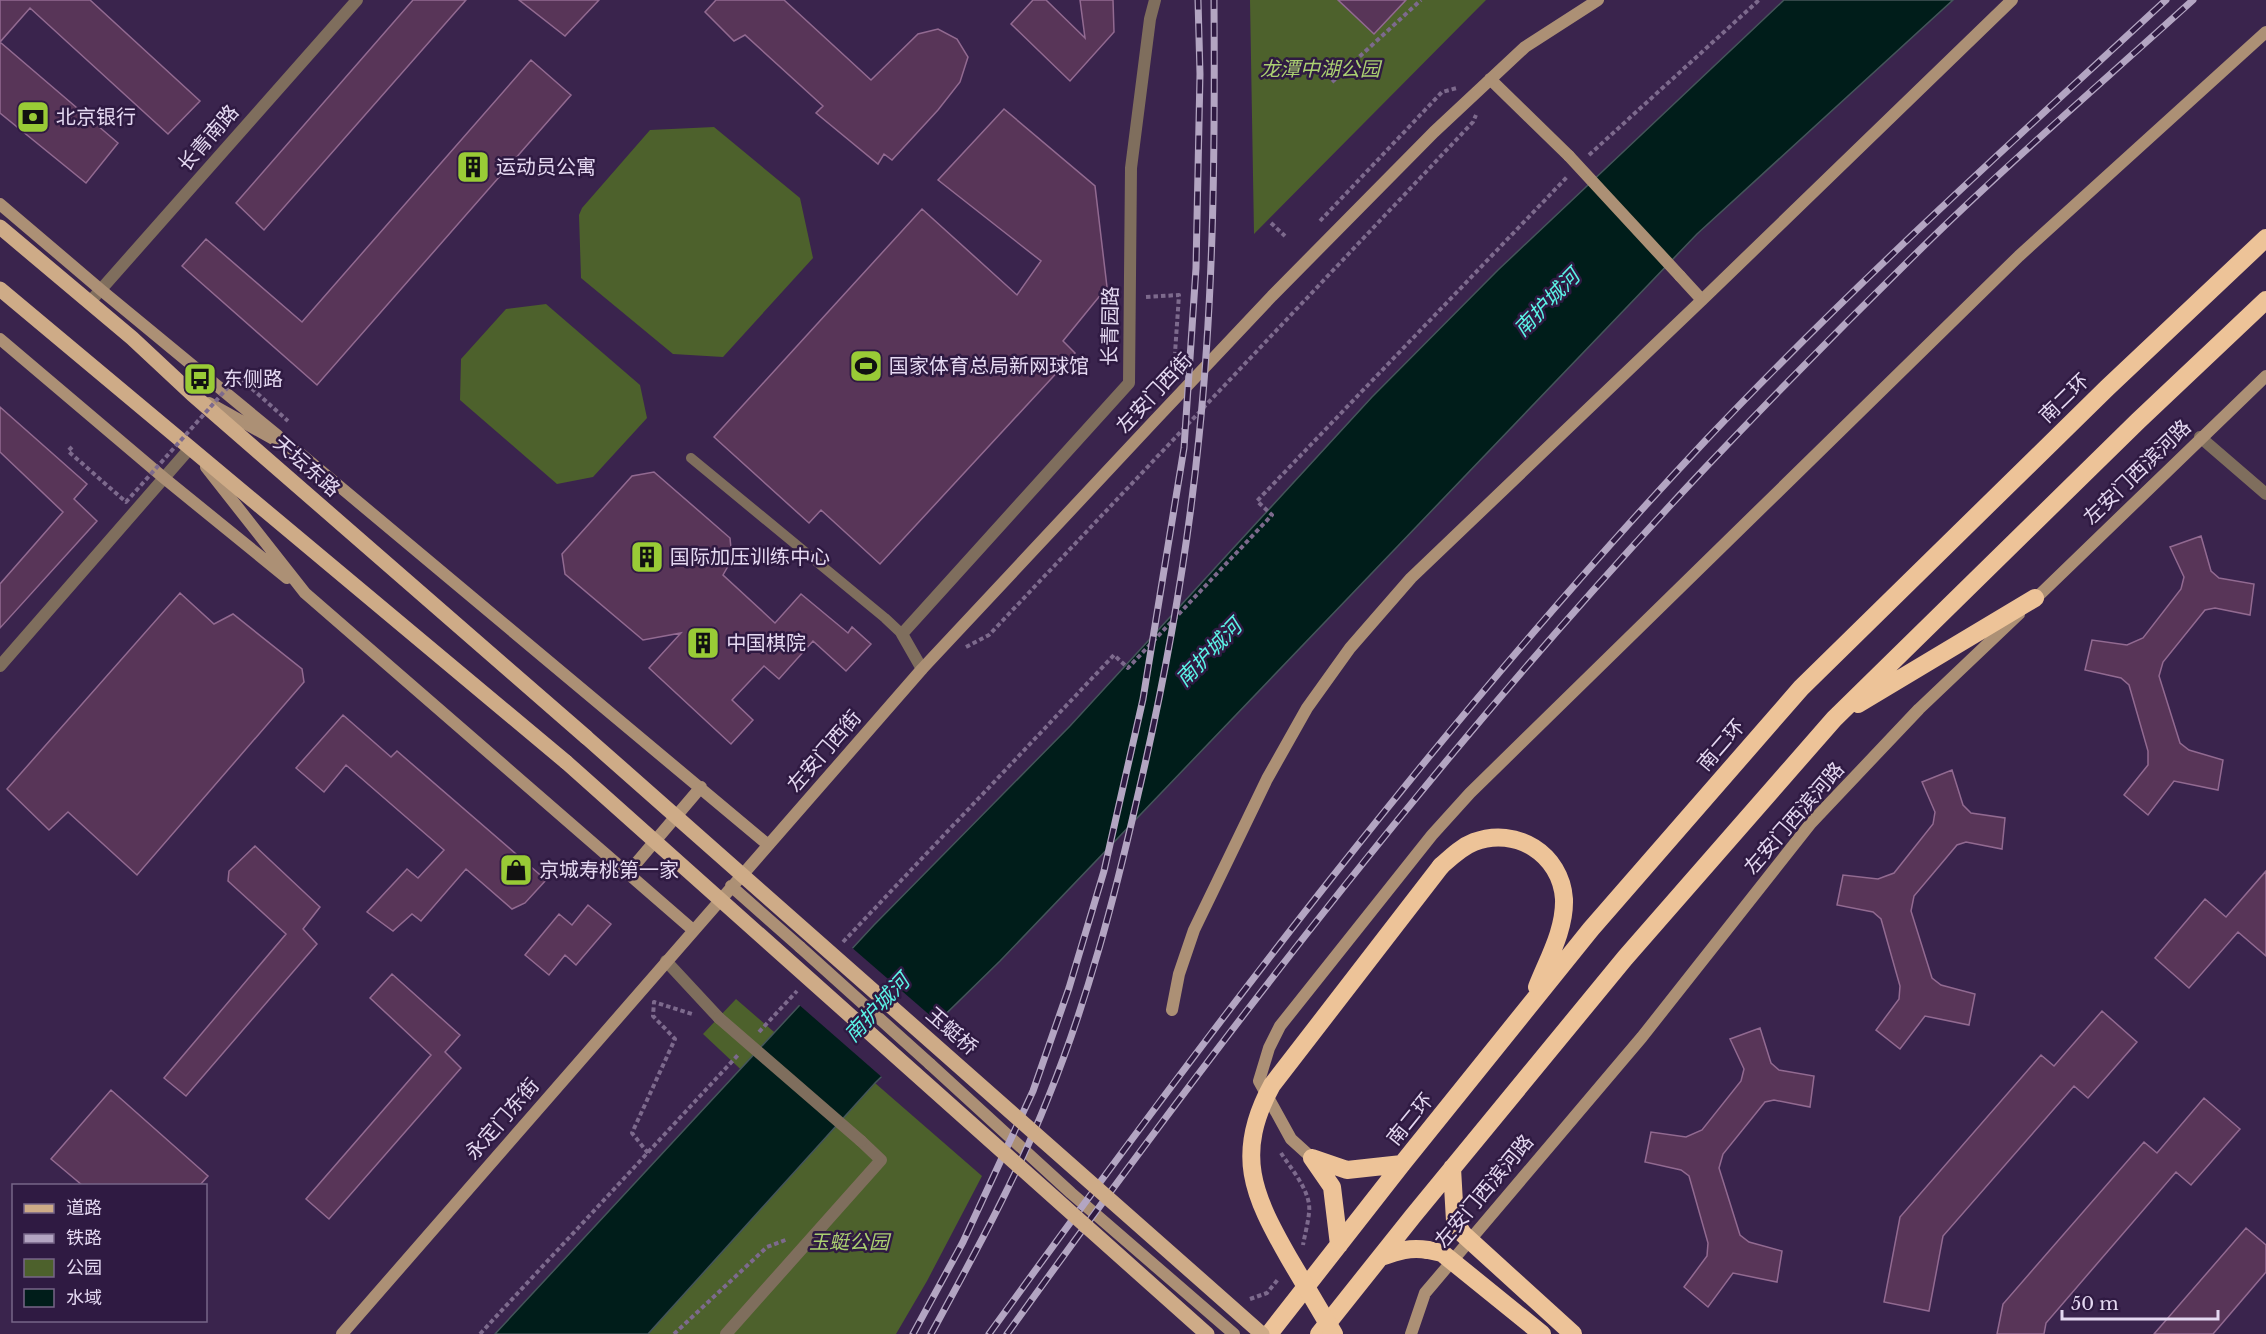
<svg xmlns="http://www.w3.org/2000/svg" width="2266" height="1334" viewBox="0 0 2266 1334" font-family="'Libre Baskerville','Noto Sans SC',serif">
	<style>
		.green { fill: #4d612c }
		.water { fill: #001d1a; stroke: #44555a; stroke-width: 1.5 }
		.pier { fill: #3a244d }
		.building { fill: #583558; stroke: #926a91; stroke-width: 1.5 }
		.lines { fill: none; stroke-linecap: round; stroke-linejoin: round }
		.path { stroke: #7d6a8d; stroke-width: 4; stroke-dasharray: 4.5 3; stroke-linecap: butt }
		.lane { stroke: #7f6e5d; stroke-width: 10 }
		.street { stroke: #7f6e5d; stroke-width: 12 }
		.secondary { stroke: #ac9075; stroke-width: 12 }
		.primary { stroke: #ceab87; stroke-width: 15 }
		.highway { stroke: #edc398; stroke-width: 18 }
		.rail-casing { stroke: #b3a5c2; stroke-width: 7 }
		.rail { stroke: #2f1a42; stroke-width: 4.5; stroke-dasharray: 14; stroke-linecap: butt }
		.path-bridge { stroke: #7d6a8d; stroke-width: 4; stroke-dasharray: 4.5 3; stroke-linecap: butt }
		.street-bridge { stroke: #7f6e5d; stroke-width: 12 }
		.secondary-bridge { stroke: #ac9075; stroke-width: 12 }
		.primary-bridge { stroke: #ceab87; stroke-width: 15 }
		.highway-bridge { stroke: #edc398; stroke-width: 18 }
		.labels { text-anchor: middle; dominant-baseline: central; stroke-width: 5; stroke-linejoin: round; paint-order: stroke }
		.park-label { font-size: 20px; font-style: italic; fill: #abd071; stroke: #2f1a42 }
		.poi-label { font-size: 20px; fill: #e4d8f1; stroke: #2f1a42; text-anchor: start }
		.street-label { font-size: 20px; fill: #e4d8f1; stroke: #2f1a42 }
		.water-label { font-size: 21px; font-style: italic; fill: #5bf4e6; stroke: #2f1a42 }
	</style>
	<rect width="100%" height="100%" fill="#3a244d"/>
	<path class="green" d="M1250,0h236l-232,234z
		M714,127l86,71 13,60 -90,99 -50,-3 -92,-76 -2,-63 3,-7 68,-78z
		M546,304l94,81 7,33 -54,59 -36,7 -97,-84 1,-41 45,-50z
		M736,999l120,104 19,-20 107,93 -55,105 -31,53h-248l172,-190 -117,-110z"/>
	<path class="water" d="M1784,0h169l-256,234 -697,727 -125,122 -227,251h-153l379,-409 196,-199 302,-329 126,-127z"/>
	<path class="pier" d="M850,946l90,78 -56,55 -87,-76z"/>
	<path class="building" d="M0,0h90l110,101 -32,33 -138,-126 -30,34z
		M413,0h53l-202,230 -28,-27z
		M519,0h80l-34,36z
		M716,0h68l87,80 47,-46 20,-5 19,10 11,18 -8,25 -22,28 -46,50 -8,-6 -6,10 -62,-51 7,-7 -78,-71 -11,6 -29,-29z
		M1033,0h13l39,38 -5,-38h33l1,32 -44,49 -59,-57z
		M1338,0h68l-32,34z
		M0,42l118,101 -32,40 -86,-70z
		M531,60l40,35 -254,290 -135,-119 24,-27 96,83z
		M1004,109l91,77 12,101 -44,54 12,12 -195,211 -59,-54 -12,13 -95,-86 208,-228 95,86 24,-34 -103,-81z
		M0,407l87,77 -13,15 23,22 -97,107v-44l63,-72 -63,-60z
		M654,472l76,66 2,21 -9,16 52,48 26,-29 47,39 4,-6 19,17 -25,27 -33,-30 -34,38 -15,-13 -32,34 21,20 -22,24 -82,-76 32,-35 -38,7 -78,-66 -3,-20 70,-78z
		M2201,536l10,35 8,7 35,6 -4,31 -35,-7 -10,2 -42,52 -4,14 21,67 9,7 34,10 -5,30 -44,-9 -26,34 -24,-20 24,-30v-14l-19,-66 -8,-7 -36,-8 7,-30 35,5 16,-7 38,-49 3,-12 -14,-30z
		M180,593l34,31 19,-10 69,55 2,13 -167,193 -69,-63 -19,18 -42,-41z
		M343,715l48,42 6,-6 149,129 -21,23 -13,6 -46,-40 -45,52 -9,-7 -19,17 -26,-19 40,-43 11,9 26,-28 -98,-85 -22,27 -28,-24z
		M1952,770l11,35 8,8 34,5 -3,31 -36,-7 -9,3 -43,51 -3,15 21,67 9,7 34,9 -6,31 -44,-9 -25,33 -24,-19 23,-31 1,-13 -19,-67 -8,-7 -36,-7 6,-30 35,4 16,-6 39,-49 2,-12 -13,-30z
		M255,846l65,61 -17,22 14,15 -131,152 -22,-18 122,-144 -58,-53 1,-10z
		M2266,871v85l-28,-24 -49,56 -34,-30 50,-59 21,18z
		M588,905l23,19 -35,41 -11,-10 -16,20 -24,-20 34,-41 13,11z
		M392,974l68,61 -15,17 16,16 -132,151 -23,-20 125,-144 -61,-57z
		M2102,1011l35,31 -49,56 -14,-12 -131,150 -14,75 -45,-9 16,-85 141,-162 13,11z
		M1760,1028l11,35 8,7 35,6 -4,31 -36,-7 -9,2 -42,52 -4,14 21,67 9,7 33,9 -5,31 -44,-9 -25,34 -24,-20 23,-31 1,-13 -19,-67 -8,-6 -36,-8 6,-30 35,5 16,-7 39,-49 3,-12 -14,-30z
		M111,1090l97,86 -8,9h-118l-31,-26z
		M2204,1098l36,31 -49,56 -15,-13 -130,151 -2,11h-47l6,-30 141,-162 13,11z
		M2246,1228l20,17v27l-53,62h-59z"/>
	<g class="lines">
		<path class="path" d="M1332,82l89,-82
			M1589,155l170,-155
			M1320,221l122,-129 15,-4
			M1271,223l14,13
			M1146,297l33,-2 -4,58
			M966,647l23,-12 484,-513 3,-7
			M843,942l271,-287 14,13 144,-153 -15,-14 310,-324
			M759,1032l38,-41
			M648,1153l-16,-20 43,-94 -22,-23 1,-14 38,12
			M1281,1153c10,16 31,39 28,60 -1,10 -4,21 -6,32
			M1250,1299l17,-6 12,-15
			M480,1334l258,-279
			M674,1334l93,-87 21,-8"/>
		<path class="lane" d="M691,458l194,160 17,16"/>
		<path class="street" d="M89,303l268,-303
			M2200,437l66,57
			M0,666l191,-219
			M922,669l-20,-35 227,-251 2,-215 19,-149 5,-19
			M666,961l53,57
			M726,1334l155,-174 -20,-19"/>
		<path class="secondary" d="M1490,79l79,77
			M0,204l101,86 177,146
			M1680,276l22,24 310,-300
			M0,339l164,139 123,100
			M209,403l93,52 465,389
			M206,467l99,126 388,337
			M2032,602l234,-226
			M627,874l74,-87
			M731,886l69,61
			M1172,1010l7,-36 15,-44 73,-151 40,-71 43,-60 61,-70 291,-278
			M930,1064l141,129 163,141
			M1312,1158l-21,-19 -32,-58 10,-33 11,-22 152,-191 38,-42 549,-537 247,-224
			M342,1334l580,-665 233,-249 117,-124 162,-164 91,-85 73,-47
			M1411,1334l14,-41 217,-256 169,-214 108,-114 100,-95"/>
		<path class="primary" d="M0,227l132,111 60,56 394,343
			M0,289l566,473"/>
		<path class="highway" d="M1858,704l177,-106
			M1441,866c10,-9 20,-19 33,-24 42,-16 87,12 90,57 1,31 -16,60 -27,88
			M1312,1158l20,29 7,58
			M1312,1158l35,12 55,-6
			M1452,1168l3,53
			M1381,1257c17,-6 29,-10 47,-7
			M1269,1334l133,-170 189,-235 210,-241 306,-300 159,-150
			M1319,1334l94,-118 212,-258 209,-239 304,-298 128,-121"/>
		<defs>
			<path id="rail" d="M913,1334l50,-92 70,-151 36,-103 35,-117 39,-172 41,-251 12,-180 4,-194 -2,-74
				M931,1334c42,-77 85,-155 117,-236 39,-96 66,-198 89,-299 28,-119 50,-241 62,-362 15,-145 16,-292 15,-437
				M989,1334c224,-309 455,-615 717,-894 146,-154 304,-296 460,-440
				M1007,1334c217,-302 444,-596 699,-867 74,-78 150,-155 228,-231 83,-81 172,-157 259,-236"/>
		</defs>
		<use href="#rail" class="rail-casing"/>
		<use href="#rail" class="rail"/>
		<path class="path-bridge" d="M72,447l-4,4 58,51 112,-126 50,45"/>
		<path class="street-bridge" d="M719,1018l142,123"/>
		<path class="secondary-bridge" d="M1569,156l111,120
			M800,947l130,117"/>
		<path class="primary-bridge" d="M586,737l676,597
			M566,762l641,572"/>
		<path class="highway-bridge" d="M1455,1221l8,13 110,100
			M1428,1250l14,3 100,81
			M1334,1334c-15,-25 -30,-51 -45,-76 -36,-63 -55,-104 -17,-173l169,-219"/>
	</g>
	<defs>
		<symbol id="bank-square" viewBox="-11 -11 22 22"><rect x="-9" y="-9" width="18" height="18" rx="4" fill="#99cb36" stroke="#2f1a42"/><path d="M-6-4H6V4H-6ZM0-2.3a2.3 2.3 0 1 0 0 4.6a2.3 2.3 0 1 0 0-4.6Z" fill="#111"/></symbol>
		<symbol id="building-square" viewBox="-11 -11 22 22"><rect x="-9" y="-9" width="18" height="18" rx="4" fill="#99cb36" stroke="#2f1a42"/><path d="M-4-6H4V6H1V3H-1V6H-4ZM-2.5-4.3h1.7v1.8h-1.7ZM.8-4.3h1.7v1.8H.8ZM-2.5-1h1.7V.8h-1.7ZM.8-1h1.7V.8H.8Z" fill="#111"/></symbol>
		<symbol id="stadium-square" viewBox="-11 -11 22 22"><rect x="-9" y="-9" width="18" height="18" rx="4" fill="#99cb36" stroke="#2f1a42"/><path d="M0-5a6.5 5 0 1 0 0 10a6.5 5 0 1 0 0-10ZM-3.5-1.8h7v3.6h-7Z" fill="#111"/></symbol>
		<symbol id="bus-square" viewBox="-11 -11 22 22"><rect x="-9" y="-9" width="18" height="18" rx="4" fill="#99cb36" stroke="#2f1a42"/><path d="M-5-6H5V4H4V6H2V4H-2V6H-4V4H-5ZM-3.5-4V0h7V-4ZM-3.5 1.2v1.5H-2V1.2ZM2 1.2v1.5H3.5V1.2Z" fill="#111"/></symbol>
		<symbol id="shop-square" viewBox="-11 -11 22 22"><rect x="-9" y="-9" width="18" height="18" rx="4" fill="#99cb36" stroke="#2f1a42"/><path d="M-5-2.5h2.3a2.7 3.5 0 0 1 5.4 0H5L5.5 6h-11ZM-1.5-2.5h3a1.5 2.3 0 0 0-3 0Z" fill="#111"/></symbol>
	</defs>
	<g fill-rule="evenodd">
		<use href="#bank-square" x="14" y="98" width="38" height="38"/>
		<use href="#building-square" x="454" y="148" width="38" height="38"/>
		<use href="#stadium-square" x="847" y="347" width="38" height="38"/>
		<use href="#bus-square" x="181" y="360" width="38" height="38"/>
		<use href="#building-square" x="628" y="538" width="38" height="38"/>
		<use href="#building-square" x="684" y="624" width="38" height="38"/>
		<use href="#shop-square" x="497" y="851" width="38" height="38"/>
	</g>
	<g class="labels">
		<g class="park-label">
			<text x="1320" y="69">龙潭中湖公园</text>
			<text x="849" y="1242">玉蜓公园</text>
		</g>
		<g class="poi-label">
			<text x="56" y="117">北京银行</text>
			<text x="496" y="167">运动员公寓</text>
			<text x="889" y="366">国家体育总局新网球馆</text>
			<text x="223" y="379">东侧路</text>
			<text x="670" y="557">国际加压训练中心</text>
			<text x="726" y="643">中国棋院</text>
			<text x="539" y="870">京城寿桃第一家</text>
		</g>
		<g class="street-label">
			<text transform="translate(208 138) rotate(-49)">长青南路</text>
			<text transform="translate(1110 326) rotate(-89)">长青园路</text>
			<text transform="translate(1154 393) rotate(-47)">左安门西街</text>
			<text transform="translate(2064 398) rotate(-44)">南二环</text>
			<text transform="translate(307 466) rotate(41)">天坛东路</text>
			<text transform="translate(2137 472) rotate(-44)">左安门西滨河路</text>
			<text transform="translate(1721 745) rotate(-49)">南二环</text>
			<text transform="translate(824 751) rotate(-49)">左安门西街</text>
			<text transform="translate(1794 818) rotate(-49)">左安门西滨河路</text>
			<text transform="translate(952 1031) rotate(41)">玉蜓桥</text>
			<text transform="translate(502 1119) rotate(-49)">永定门东街</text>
			<text transform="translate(1410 1119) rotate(-51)">南二环</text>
			<text transform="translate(1484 1191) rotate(-50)">左安门西滨河路</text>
		</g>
		<g class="water-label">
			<text transform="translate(1547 303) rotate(-46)">南护城河</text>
			<text transform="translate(1209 653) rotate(-46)">南护城河</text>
			<text transform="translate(877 1008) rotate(-47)">南护城河</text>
		</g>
	</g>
	<rect x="12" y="1184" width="195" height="138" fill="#2f1a42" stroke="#776688" stroke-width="1.5"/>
	<rect x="24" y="1204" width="30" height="9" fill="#ceab87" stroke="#776688" stroke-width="1.5"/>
	<text x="66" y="1214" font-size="18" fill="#e4d8f1">道路</text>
	<rect x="24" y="1234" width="30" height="9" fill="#b3a5c2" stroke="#776688" stroke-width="1.5"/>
	<text x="66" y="1244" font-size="18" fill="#e4d8f1">铁路</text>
	<rect x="24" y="1259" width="30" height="18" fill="#4d612c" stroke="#776688" stroke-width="1.5"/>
	<text x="66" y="1274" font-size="18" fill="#e4d8f1">公园</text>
	<rect x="24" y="1289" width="30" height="18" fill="#001d1a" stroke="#776688" stroke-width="1.5"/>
	<text x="66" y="1304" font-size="18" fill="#e4d8f1">水域</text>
	<path d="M2062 1310v9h156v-9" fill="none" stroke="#e4d8f1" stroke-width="3"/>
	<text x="2071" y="1310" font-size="18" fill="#e4d8f1" stroke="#2f1a42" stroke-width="4.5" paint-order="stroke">50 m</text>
</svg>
